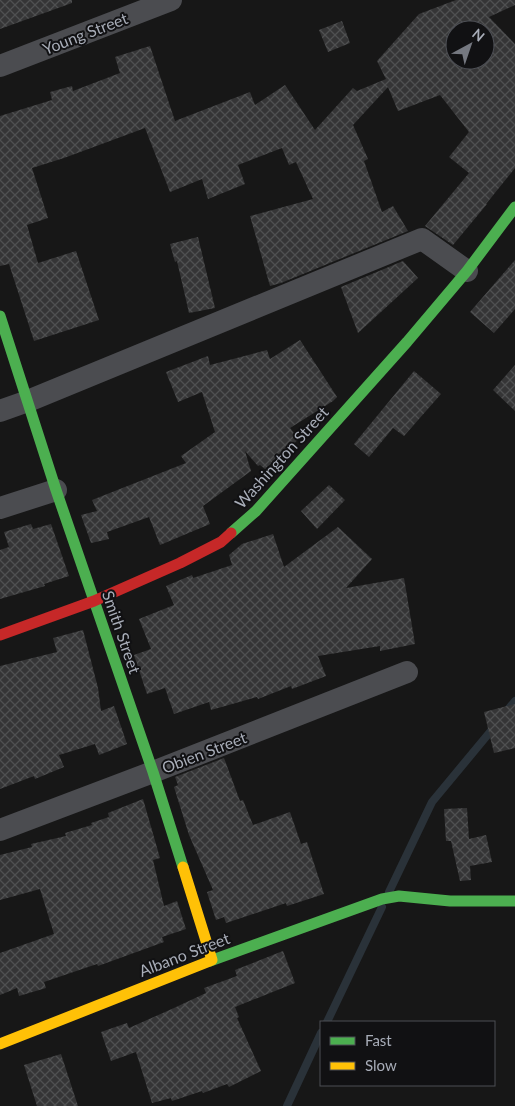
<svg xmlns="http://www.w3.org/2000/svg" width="515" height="1106" viewBox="0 0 515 1106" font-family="Lato,sans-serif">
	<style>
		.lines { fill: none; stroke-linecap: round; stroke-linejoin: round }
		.stream { stroke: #2a3239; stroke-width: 8 }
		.building { fill: url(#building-cross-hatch); fill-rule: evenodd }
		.street { stroke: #4b4c50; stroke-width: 22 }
		.fast { stroke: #4caf50; stroke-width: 11 }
		.slow { stroke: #ffc107; stroke-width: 11 }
		.jam { stroke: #c62828; stroke-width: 11 }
		.labels { text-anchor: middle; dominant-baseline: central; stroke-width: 4; stroke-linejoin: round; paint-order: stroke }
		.street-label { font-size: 16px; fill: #a8adb8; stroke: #111113 }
	</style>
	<defs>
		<pattern id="building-cross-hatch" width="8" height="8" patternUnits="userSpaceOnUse" patternTransform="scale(1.25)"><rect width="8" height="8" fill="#353536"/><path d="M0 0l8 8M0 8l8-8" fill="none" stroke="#4f5051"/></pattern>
	</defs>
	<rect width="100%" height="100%" fill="#171717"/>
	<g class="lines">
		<path class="stream" d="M505,713l10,-12
			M389,892l43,-90 63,-76
			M327,1022l55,-115
			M287,1106l34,-73"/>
	</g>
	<path class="building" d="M0,0h72v3l-72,26z
		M456,0h59v5l-26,12 26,27v124l-29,36h1l-34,41 -28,-19 44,-53 -20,-16 20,-25 -29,-37 -42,16 -10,-24 -35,38 15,34 -4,2 18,51 11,-6 15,25 -127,52 -11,3 -20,-70 63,-17 -17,-37 -7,3 -7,-17 -44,17 7,19 -37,15 -6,-20 -32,13 -25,-64 -81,30 -32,10 16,50 -21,7 11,38 38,-12 23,69 -65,21 -25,-77 -9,2v-150l52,-16 -2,-8 22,-6 1,5 47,-18 -5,-16 35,-11 25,75 75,-29 5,13 30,-20 30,45 38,-42 4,3 29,-12 -9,-18 42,-47zM455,30h30v30h-30z
		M342,21l8,22 -22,9 -9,-22z
		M198,237l17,71 -26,5 -12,-52 -2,1 -5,-18z
		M515,260v49l-21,24 -24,-21z
		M403,261l15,17 -60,55 -17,-46z
		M300,340l37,57 -4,4 -43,27 9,11 -34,30 -5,-4 -2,1 -13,-15 6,20 -48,35 7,18 -50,21 -11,-28 -42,15 2,7 -18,4 -10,-28 16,-4 -5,-11 94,-37 -5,-7 34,-24 -13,-40 -24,10 -12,-30 42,-16 2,9 57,-15 3,9z
		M515,365v46l-22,-21z
		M414,371l27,23 -37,42 -11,-8 -24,29 -15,-13z
		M329,485l16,15 -28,29 -16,-18z
		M31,524l2,5 18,-5 18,52 -25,8 1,2 -45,13v-49l9,-3 -5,-15z
		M338,527l34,32 -26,29 58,-10 11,66 -35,7v-5l-62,10 8,20 -34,13 -1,-3 -33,13 -1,-2 -46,13 -2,-8 -35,12 -9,-26 -18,6 -13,-39 17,-6 -12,-30 35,-14 -8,-19 26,-11 1,3 39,-13 -3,-10 13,-11 31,-10 11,33z
		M83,630l15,58 3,23 13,-5 13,38 -28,11 -4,-11 -36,11 5,12 -29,12 -1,-3 -34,13v-123l57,-14 -4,-14z
		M515,704v44l-21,5 -10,-41z
		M224,758l16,43 3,-1 10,25 37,-13 11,32 6,-2 17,52 -37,12 -1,-3 -60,20 -2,-6 -8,3 -9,-28 6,-2 -24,-55 -15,-48 4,-2 -3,-8z
		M143,799l17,59 -7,2 11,46 13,-5 9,28 -24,8 2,5 -66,24 -1,-2 -53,18 2,6 -27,8 -2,-8 -17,7v-42l54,-19 -14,-45 -40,11v-45l32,-8 -1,-3 35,-8 -1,-3 27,-8 -1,-2 18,-6 -1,-4z
		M467,808l2,31 17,-4 6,27 -22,4 1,14 -11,1 -9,-40h-5l-2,-32z
		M283,951l12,32 -60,24 4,10 -2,1 24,53 -32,16 -2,-3 -24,9 -1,-2 -30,10 -1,-3 -19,5 -16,-51 -25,9 -10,-29 26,-9 2,5 45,-20 32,-15 -2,-5 33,-12 -2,-6z
		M61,1054l17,52h-41l-13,-41z"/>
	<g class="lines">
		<path class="street" d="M0,66l171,-66
			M0,411l28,-10 394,-162 45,32
			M0,508l56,-18
			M0,830l153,-58 254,-100"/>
		<path class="fast" d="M0,316l56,174 97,282 30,95
			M231,533l25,-22 151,-169 60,-71 48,-64
			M210,961l172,-62 17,-3 51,5h65"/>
		<path class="slow" d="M183,867l29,93
			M0,1044l210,-83"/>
		<path class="jam" d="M0,635l94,-34 86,-38 41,-21 10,-9"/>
	</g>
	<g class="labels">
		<g class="street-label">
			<text transform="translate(85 33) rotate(-21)">Young Street</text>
			<text transform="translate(281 457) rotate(-48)">Washington Street</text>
			<text transform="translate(122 632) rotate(71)">Smith Street</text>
			<text transform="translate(204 752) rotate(-21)">Obien Street</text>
			<text transform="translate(184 954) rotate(-21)">Albano Street</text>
		</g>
	</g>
	<rect x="320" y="1021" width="175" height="65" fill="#111113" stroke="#4d4f55"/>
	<rect x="330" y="1037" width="25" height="8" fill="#4caf50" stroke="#4d4f55"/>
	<text x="365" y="1046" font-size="15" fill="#a8adb8">Fast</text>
	<rect x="330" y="1062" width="25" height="8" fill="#ffc107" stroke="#4d4f55"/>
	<text x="365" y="1071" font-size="15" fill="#a8adb8">Slow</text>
	<g transform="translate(470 45) rotate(40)"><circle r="24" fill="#111113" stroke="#4d4f55"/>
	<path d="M0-4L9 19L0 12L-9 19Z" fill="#757880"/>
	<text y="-8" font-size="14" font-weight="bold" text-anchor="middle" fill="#a8adb8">N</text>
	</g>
</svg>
